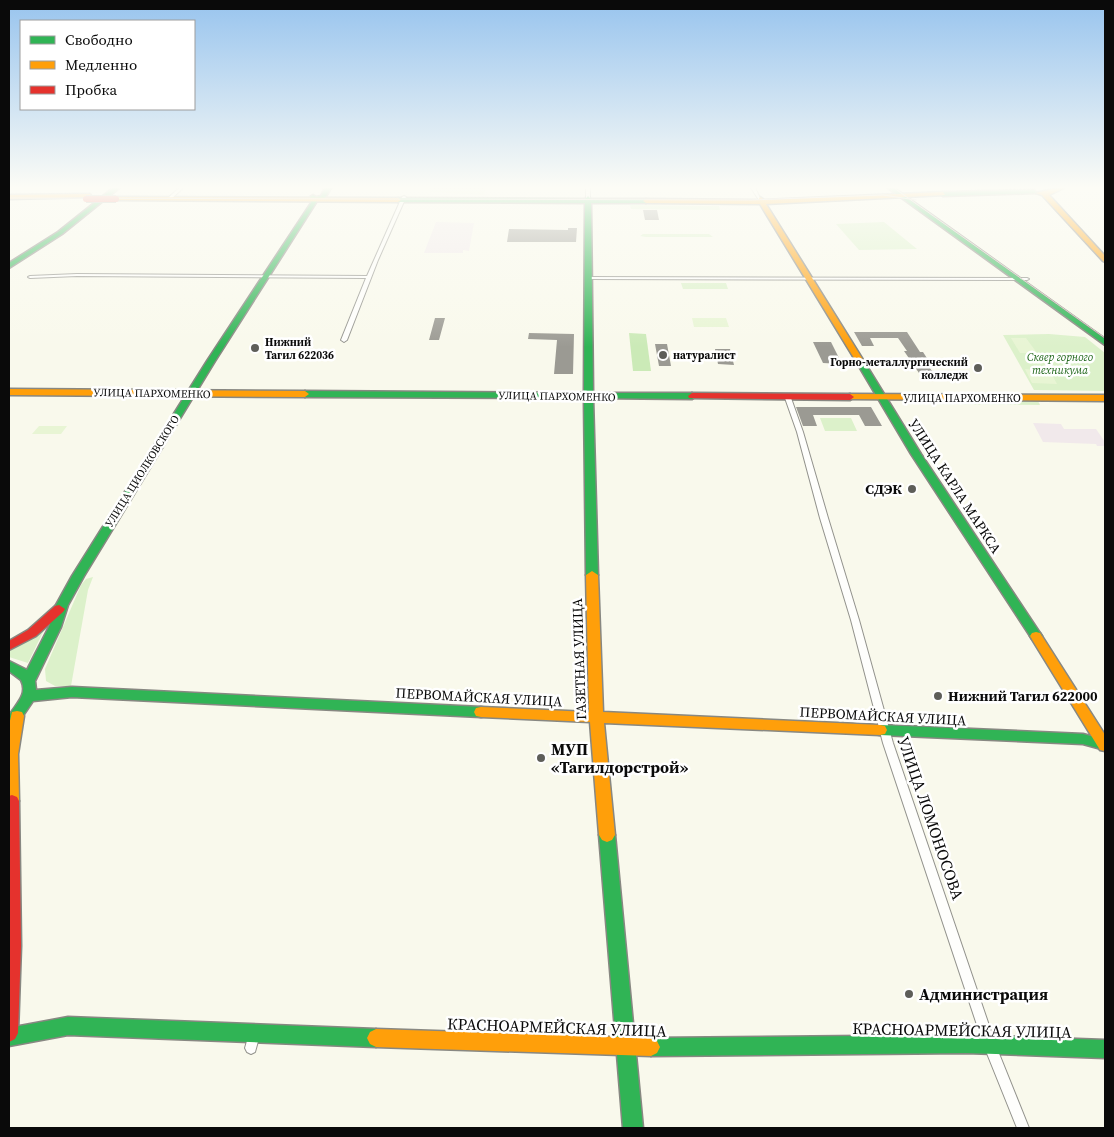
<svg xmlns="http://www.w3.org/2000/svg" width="1114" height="1137" viewBox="0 0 1114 1137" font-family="'Source Serif 4',serif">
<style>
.industrial{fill:#f1e9eb}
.green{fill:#dcf1ca}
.forest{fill:#cbeab7}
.pitch{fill:#e8f5d4}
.building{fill:#9b9a93}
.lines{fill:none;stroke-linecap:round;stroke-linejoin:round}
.street-casing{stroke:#92928c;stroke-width:2}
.fast-casing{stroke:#888882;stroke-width:3}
.slow-casing{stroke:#888882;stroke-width:3}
.jam-casing{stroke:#888882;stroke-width:3}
.street{fill:#fefefc;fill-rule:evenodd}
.fast{fill:#30b455;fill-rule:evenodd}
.slow{fill:#ff9f0a;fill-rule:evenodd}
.jam{fill:#e5322d;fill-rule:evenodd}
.tram{stroke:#d6c4c1;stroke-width:1}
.jam-bridge-casing{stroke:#888882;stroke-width:8;stroke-linecap:butt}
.jam-bridge{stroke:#e5322d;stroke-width:6}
.poi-dot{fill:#5e5e59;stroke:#fff;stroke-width:2}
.labels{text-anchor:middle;stroke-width:5;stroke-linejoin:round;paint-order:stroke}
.far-poi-label{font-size:11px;font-weight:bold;fill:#0a0a0a;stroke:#fff;text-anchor:start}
.far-park-label{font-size:11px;font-style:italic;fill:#1c6417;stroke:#fff}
.far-street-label{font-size:11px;fill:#0a0a0a;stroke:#fff}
.street-label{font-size:14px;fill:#0a0a0a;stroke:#fff}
.poi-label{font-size:14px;font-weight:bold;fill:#0a0a0a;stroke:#fff;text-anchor:end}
.near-poi-label{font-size:16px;font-weight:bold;fill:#0a0a0a;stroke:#fff;text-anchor:start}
.near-street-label{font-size:16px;fill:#0a0a0a;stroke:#fff}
</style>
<rect width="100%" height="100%" fill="#f9f9ec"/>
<path class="industrial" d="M 436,222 L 474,223 L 469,251 L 463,250 L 463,253 L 424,253 Z
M 1033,423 L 1061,424 L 1064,429 L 1096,429 L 1105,442 L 1105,446 L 1097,446 L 1096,444 L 1043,442 Z"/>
<path class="green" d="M 630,205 L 719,206 L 720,210 L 631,209 Z
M 884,222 L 917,249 L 859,250 L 836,224 Z
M 643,234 L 709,234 L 713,237 L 646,237 L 640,236 Z
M 681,283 L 726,283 L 728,289 L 683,289 Z
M 1049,334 L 1085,337 L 1105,353 L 1105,391 L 1034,390 L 1003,335 Z
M 901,399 L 1034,400 L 1038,401 L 1040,405 L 903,404 Z
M 820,418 L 851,418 L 857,431 L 825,431 Z
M 93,577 L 88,590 L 71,686 L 55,686 L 46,681 L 45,669 L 81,585 L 86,579 Z
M 45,628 L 28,663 L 9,657 L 9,651 Z"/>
<path class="forest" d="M 629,333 L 646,334 L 651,371 L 633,371 Z"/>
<path class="pitch" d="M 431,188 L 486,188 L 484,195 L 430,192 Z
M 692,318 L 726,318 L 729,327 L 694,327 Z
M 1011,338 L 1026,338 L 1037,353 L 1020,353 Z
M 1025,369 L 1050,371 L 1057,384 L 1032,383 Z
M 39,426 L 67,426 L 61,434 L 32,434 Z"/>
<path class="building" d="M 643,210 L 657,210 L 659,220 L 645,220 Z
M 568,228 L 577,228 L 576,242 L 507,242 L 509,229 L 568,230 Z
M 435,318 L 445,318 L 439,340 L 429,340 Z
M 854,332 L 907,332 L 920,352 L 923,352 L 932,366 L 928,366 L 933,372 L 919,373 L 904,351 L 907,351 L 898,338 L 870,338 L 874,346 L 862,346 Z
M 529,333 L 574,334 L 573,374 L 554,374 L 557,340 L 528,339 Z
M 813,342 L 831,342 L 842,364 L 823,363 Z
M 655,344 L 667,344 L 671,366 L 659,366 Z
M 715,349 L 730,349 L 734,365 L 718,364 Z
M 796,407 L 871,407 L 882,426 L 865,426 L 859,415 L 813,415 L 817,426 L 803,426 Z"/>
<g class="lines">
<defs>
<path id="street" d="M 179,188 L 183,188 L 170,200 L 168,200 L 168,198 Z
M 586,188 L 590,188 L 590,198 L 588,199 L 586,198 Z
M 751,188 L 755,188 L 761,200 L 759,200 Z
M 404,196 L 406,197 L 378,260 L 347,340 L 344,342 L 341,340 L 366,278 L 77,276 L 30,278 L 28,277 L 30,276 L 77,274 L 367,276 L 402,197 Z
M 586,277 L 1027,278 L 1029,279 L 1027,280 L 588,279 L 586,278 Z
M 788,396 L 791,398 L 803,432 L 828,518 L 859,620 L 893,743 L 996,1046 L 1029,1128 L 1017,1128 L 984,1046 L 883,743 L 851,620 L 820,518 L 797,432 L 785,398 Z
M 254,1028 L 258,1030 L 260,1034 L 255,1052 L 251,1054 L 247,1052 L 245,1048 L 250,1030 Z"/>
<path id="fast" d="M 113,188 L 119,188 L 62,234 L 9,268 L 9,263 L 58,232 Z
M 325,188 L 331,188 L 325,198 L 317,201 L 215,361 L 84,576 L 68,605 L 61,627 L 35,681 L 36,690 L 72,687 L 481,707 L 486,708 L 488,712 L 486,716 L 481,717 L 72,697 L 33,701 L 16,726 L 9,726 C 9,722 8,718 10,714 C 17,703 28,694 21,680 L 9,671 L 9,661 L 27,670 L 49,627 L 56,605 L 72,576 L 207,361 L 311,203 L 310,197 L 313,195 L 316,197 L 321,196 Z
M 888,188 L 894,188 L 1105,339 L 1105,345 Z
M 1034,190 L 1036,193 L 943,196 L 940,194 L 943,192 Z
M 588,196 L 591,199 L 646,199 L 649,201 L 646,203 L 591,203 L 593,393 L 692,393 L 696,396 L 692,399 L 593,398 L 598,575 L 592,579 L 586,575 L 584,398 L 305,397 L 301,394 L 305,391 L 584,393 L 585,203 L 398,202 L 395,200 L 398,198 L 585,199 Z
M 858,361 L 861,361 L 865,363 L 921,454 L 1040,633 L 1042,636 L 1040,639 L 1032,639 L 911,454 L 857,363 Z
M 880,725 L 1083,734 L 1105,740 L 1105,750 L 1083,744 L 880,735 L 875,734 L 873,730 L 875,726 Z
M 607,828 L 612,830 L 615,835 L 643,1128 L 623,1128 L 599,835 L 602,830 Z
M 68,1017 L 376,1029 L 382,1032 L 385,1038 L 382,1044 L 376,1047 L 68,1035 L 9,1046 L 9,1028 Z
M 966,1035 L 1105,1040 L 1105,1058 L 966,1053 L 651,1056 L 645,1053 L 642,1047 L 645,1041 L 651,1038 Z"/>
<path id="slow" d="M 1057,188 L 1064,188 L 1049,195 L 1105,256 L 1105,262 L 1103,261 L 1042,195 L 1036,193 Z
M 943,192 L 945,195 L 766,204 L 865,363 L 861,365 L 857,363 L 760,204 L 646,203 L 643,201 L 646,199 L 758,200 L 760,197 L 764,200 Z
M 90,194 L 92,197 L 9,199 L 9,195 Z
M 116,197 L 398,198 L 401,200 L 398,202 L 114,200 L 113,199 Z
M 9,389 L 305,391 L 309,394 L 305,397 L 9,395 Z
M 850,394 L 1105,395 L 1105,401 L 847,399 L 847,395 Z
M 592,571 L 598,575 L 603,712 L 880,725 L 885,726 L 887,730 L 885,734 L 880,735 L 604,723 L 615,835 L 612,840 L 607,842 L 602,840 L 599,835 L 590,722 L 481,717 L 476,716 L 474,712 L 476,708 L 481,707 L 589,712 L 586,575 Z
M 1036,632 L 1040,633 L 1105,735 L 1105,751 L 1100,750 L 1030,636 L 1032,633 Z
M 17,711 L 22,712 L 24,716 L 18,754 L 19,801 L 17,805 L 9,806 L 9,725 L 12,712 Z
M 376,1029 L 651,1038 L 657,1041 L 660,1047 L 657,1053 L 651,1056 L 376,1047 L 370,1044 L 367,1038 L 370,1032 Z"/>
<path id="jam" d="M 692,393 L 850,394 L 854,397 L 850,400 L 689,398 L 688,396 Z
M 59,605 L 65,609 L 63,612 L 36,636 L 9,650 L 9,641 L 28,630 L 55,606 Z
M 12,795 L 17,797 L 19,801 L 21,946 L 18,1033 L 15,1039 L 9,1042 L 9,796 Z"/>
</defs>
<use href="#street" class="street-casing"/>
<use href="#fast" class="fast-casing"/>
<use href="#slow" class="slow-casing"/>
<use href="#jam" class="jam-casing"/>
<use href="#street" class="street"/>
<use href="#fast" class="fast"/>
<use href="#slow" class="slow"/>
<use href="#jam" class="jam"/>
<path class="tram" d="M 894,188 L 1105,338
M 9,198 L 751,200 L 883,195 L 916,200"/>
<defs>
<path id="jam-bridge" d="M 86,199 L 116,199"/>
</defs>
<use href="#jam-bridge" class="jam-bridge-casing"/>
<use href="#jam-bridge" class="jam-bridge"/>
</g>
<linearGradient id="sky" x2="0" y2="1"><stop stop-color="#98c4ee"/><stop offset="0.54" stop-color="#fcfcf6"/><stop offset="1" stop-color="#fcfcf6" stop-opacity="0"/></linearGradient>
<rect width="1114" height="347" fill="url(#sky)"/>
<g class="poi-dot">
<circle cx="255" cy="348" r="5"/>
<circle cx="663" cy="355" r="5"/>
<circle cx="978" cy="368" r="5"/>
<circle cx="912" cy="489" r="5"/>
<circle cx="938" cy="696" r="5"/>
<circle cx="541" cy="758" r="5"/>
<circle cx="909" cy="994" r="5"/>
</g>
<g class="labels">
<g class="far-poi-label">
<text x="265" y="346">Нижний<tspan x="265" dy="13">Тагил 622036</tspan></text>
<text x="673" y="359">натуралист</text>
<text x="968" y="366" text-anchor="end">Горно-металлургический<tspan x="968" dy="13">колледж</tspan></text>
</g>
<g class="far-park-label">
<text x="1060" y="361">Сквер горного<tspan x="1060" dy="13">техникума</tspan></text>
</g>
<g class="far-street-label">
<text transform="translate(152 393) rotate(1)" y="4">УЛИЦА ПАРХОМЕНКО</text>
<text transform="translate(557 396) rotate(1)" y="4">УЛИЦА ПАРХОМЕНКО</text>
<text x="962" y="402">УЛИЦА ПАРХОМЕНКО</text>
<text transform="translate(142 471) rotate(-58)" y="4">УЛИЦА ЦИОЛКОВСКОГО</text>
</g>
<g class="street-label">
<text transform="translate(955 486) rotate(57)" y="5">УЛИЦА КАРЛА МАРКСА</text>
<text transform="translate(579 659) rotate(-92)" y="5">ГАЗЕТНАЯ УЛИЦА</text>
<text transform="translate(479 697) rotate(3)" y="5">ПЕРВОМАЙСКАЯ УЛИЦА</text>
<text transform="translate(883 716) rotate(3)" y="5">ПЕРВОМАЙСКАЯ УЛИЦА</text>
</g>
<g class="poi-label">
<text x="902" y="494">СДЭК</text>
<text x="948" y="701" text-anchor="start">Нижний Тагил 622000</text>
</g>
<g class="near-poi-label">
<text x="551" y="755">МУП<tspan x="551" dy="18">«Тагилдорстрой»</tspan></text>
<text x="919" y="1000">Администрация</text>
</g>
<g class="near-street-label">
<text transform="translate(931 818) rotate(71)" y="6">УЛИЦА ЛОМОНОСОВА</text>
<text transform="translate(557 1027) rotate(2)" y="6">КРАСНОАРМЕЙСКАЯ УЛИЦА</text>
<text transform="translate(962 1030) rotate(1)" y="6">КРАСНОАРМЕЙСКАЯ УЛИЦА</text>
</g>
</g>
<rect width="1114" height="1137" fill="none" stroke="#0a0a0a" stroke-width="20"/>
<rect x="20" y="20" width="175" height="90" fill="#ffffff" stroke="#9d9d9d"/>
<rect x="30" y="36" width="25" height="8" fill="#30b455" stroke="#9d9d9d"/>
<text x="65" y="45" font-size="15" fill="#0a0a0a">Свободно</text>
<rect x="30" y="61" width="25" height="8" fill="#ff9f0a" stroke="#9d9d9d"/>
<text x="65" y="70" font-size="15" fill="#0a0a0a">Медленно</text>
<rect x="30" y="86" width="25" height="8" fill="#e5322d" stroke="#9d9d9d"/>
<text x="65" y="95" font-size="15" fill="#0a0a0a">Пробка</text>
</svg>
